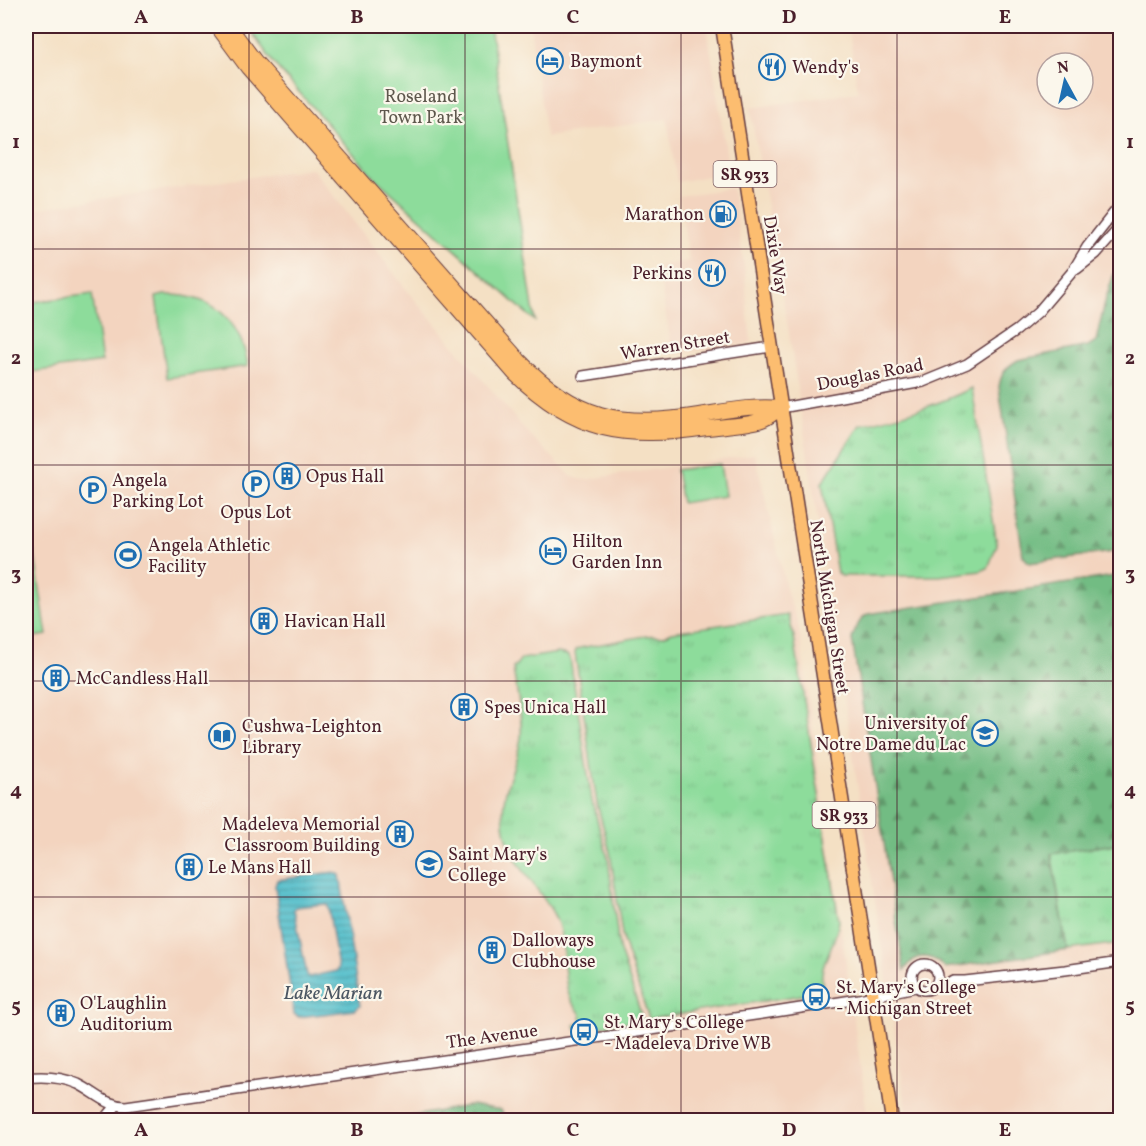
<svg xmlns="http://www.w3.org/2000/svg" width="1146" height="1146" viewBox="0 0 1146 1146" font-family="Vollkorn,serif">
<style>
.built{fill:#f3d4bf;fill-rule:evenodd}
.grass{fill:url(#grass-tufts);stroke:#6c7e63;stroke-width:1.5}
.forest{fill:url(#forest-firs);stroke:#5e6e57;stroke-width:1.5}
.park{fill:#8ddc9b;stroke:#6c7e63;stroke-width:1.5}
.water{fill:url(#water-rules);stroke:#4e6e7b;stroke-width:1.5;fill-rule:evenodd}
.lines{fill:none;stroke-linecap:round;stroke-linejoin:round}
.minor-casing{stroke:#643c42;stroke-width:12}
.major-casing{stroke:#643c42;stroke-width:15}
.highway-casing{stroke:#643c42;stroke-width:16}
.minor{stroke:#fff;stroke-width:9}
.major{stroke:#fcbd6f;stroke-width:12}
.highway{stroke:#fcbd6f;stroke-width:14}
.grid{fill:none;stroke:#4a1f2b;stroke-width:1.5;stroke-opacity:0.55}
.labels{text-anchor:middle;stroke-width:4.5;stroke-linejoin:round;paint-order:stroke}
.shield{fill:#fbf7ec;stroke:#7f6065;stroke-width:1.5}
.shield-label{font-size:16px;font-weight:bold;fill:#4a1f2b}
.poi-label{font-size:18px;fill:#4a1f2b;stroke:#fbf7ec;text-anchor:start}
.park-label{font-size:18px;fill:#5e584d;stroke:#fbf7ec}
.street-label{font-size:18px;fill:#4a1f2b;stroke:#fbf7ec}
.water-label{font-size:20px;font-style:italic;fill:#4c5763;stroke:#fbf7ec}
.neatline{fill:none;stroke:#4a1f2b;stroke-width:2}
.grid-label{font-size:20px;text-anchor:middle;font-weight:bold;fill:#4a1f2b}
</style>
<defs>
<pattern id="grass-tufts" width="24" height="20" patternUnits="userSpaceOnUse" patternTransform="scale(1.5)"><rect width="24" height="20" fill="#8ddc9b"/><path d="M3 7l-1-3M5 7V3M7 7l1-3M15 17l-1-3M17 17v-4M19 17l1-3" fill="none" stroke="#7bbc86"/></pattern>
<pattern id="forest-firs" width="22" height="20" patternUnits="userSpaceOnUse" patternTransform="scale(1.5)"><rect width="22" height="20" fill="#72bc83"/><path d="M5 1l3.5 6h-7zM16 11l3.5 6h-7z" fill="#60986b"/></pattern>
<pattern id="water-rules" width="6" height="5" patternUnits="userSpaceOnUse" patternTransform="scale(1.5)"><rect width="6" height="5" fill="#51becb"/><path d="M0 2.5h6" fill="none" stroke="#459aa5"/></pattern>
</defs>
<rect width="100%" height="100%" fill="#fbf7ec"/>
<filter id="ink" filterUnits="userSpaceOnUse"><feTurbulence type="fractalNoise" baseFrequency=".0167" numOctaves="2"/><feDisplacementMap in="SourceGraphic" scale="12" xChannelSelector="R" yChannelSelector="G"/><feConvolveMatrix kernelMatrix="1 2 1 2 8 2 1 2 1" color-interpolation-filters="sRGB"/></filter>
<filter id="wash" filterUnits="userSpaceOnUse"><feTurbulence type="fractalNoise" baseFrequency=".008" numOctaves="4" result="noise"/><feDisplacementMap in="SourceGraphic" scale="24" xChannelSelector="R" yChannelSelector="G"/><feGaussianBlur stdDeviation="1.35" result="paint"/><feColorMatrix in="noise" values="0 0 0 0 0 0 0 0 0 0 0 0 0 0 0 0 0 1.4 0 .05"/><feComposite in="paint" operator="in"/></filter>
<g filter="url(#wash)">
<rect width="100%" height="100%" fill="#f4e0c4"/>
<path class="built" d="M 530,26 L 707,26 L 729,172 L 677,182 L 667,119 L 546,137 Z
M 848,26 L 1120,26 L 1120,1120 L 908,1120 L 791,345 L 750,108 L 858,92 ZM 1047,63 L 1083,63 L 1083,99 L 1047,99 Z
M 312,168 L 410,294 L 526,431 L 572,477 L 583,480 L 755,454 L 788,596 L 798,623 L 868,1120 L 506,1120 L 501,1110 L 472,1105 L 392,1120 L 26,1120 L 26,210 Z
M 732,188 L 745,272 L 747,307 L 751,341 L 747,344 L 672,354 L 658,266 L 689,261 L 679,196 Z"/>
<path class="grass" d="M 972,388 L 997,545 L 988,568 L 981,571 L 939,576 L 841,576 L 837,573 L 822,483 L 860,425 C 899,416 936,406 972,388 Z
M 788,615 L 794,637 L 839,921 C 837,940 825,955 822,973 C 821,980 824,986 821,992 L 649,1019 L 623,941 L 610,852 L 597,804 L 575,653 L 576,650 L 580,648 C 602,644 624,640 645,636 C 658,634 660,639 672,632 Z
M 558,653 L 567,655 L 570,658 L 592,801 L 608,858 L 619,948 L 643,1020 L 576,1030 L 575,1025 L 582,1022 C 581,1009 575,1009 570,998 C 560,973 568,938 553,913 C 539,888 513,864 506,835 C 496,793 516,774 521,737 C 523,715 516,690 513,668 L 522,659 Z
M 1120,843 L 1120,943 L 1068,950 L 1051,854 Z"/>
<path class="forest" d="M 1120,256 L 1120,551 L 1029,563 L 1023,556 L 999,387 C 1001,373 1006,367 1018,360 L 1088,346 L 1096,341 L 1106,298 Z
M 1120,575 L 1120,843 L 1051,854 L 1068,950 L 945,968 C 930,953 916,952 904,971 L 852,639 C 855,630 859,619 868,614 Z
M 472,1105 L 501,1110 L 506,1120 L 392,1120 Z"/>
<path class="park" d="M 247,26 L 490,26 L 535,321 L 375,178 L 275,65 Z
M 92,294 L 102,362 L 26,373 L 26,303 Z
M 164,295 C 213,294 240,318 248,366 L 167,378 L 156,297 Z
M 720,464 L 725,496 L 682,503 L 676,470 Z
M 34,551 L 47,635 L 26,638 L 26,553 Z"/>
<path class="water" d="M 334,872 L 340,875 L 360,1006 L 355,1010 L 299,1017 L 294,1014 L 275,886 L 277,880 ZM 326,904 L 328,906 L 338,968 L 336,971 L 309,977 L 307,975 L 294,909 L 296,907 Z"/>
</g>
<g filter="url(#ink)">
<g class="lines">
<defs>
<path id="minor" d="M 1077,269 L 1096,254 L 1120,227
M 583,376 L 771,347
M 781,408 L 923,382 L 967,364 L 1017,330 L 1038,312 L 1072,272 L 1087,247 L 1120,205
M912 977a13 13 0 1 1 26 0a13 13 0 1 1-26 0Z
M 948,984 L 953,981 L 965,981 L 1065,970 L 1120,962
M 26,1078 C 43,1076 61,1077 78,1084 C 95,1092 106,1106 126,1106 L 762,1014 L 859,999 L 916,987
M 104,1120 L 116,1106"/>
<path id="major" d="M 722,26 L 892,1120"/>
<path id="highway" d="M 217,26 L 248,68 L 514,373 C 576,434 625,440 707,428 C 722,426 748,425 762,420 C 768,418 775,412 781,408
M 229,26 L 255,61 L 519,360 C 575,418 621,428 699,415 C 726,411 753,405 781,408"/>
</defs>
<use href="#minor" class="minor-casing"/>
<use href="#major" class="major-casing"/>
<use href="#highway" class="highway-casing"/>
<use href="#minor" class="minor"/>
<use href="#major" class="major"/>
<use href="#highway" class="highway"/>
</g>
</g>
<path class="grid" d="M 249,26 L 249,1120M 465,26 L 465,1120M 681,26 L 681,1120M 897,26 L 897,1120M 26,249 L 1120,249M 26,465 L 1120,465M 26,681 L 1120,681M 26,897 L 1120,897"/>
<defs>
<symbol id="hotel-ring" viewBox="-11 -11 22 22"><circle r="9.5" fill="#fbf7ec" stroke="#1f6fb2" stroke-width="1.5"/><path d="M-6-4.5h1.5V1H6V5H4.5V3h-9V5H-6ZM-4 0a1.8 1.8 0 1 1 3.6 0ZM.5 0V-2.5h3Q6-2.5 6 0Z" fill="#1f6fb2"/></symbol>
<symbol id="restaurant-ring" viewBox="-11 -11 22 22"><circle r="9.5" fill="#fbf7ec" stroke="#1f6fb2" stroke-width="1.5"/><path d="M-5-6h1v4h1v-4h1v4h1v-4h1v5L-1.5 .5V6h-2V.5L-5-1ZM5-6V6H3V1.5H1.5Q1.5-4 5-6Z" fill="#1f6fb2"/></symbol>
<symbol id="fuel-ring" viewBox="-11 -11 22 22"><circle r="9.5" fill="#fbf7ec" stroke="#1f6fb2" stroke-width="1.5"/><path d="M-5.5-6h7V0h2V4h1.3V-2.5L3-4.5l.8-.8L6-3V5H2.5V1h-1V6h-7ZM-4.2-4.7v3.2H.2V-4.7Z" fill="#1f6fb2"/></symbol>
<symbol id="building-ring" viewBox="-11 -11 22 22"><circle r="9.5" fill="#fbf7ec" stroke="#1f6fb2" stroke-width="1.5"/><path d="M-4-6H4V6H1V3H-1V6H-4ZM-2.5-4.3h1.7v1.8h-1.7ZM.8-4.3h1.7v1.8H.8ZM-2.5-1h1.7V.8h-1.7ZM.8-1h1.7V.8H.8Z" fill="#1f6fb2"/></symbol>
<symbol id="parking-ring" viewBox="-11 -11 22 22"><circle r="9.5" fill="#fbf7ec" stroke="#1f6fb2" stroke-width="1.5"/><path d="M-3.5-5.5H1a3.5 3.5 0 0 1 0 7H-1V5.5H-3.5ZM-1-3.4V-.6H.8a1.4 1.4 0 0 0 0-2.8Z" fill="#1f6fb2"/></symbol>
<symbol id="stadium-ring" viewBox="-11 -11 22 22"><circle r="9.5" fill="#fbf7ec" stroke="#1f6fb2" stroke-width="1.5"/><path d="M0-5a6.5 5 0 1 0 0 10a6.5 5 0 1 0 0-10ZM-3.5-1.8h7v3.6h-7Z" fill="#1f6fb2"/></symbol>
<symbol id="university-ring" viewBox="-11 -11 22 22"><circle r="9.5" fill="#fbf7ec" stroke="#1f6fb2" stroke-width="1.5"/><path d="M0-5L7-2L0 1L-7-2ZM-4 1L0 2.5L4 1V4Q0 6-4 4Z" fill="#1f6fb2"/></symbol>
<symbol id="library-ring" viewBox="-11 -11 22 22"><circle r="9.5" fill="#fbf7ec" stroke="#1f6fb2" stroke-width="1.5"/><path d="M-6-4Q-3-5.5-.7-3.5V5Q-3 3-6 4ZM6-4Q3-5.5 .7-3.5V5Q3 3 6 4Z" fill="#1f6fb2"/></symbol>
<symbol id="bus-ring" viewBox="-11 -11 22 22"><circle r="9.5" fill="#fbf7ec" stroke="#1f6fb2" stroke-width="1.5"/><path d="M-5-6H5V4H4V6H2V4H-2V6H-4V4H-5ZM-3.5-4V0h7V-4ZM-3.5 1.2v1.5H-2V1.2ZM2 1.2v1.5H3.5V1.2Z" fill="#1f6fb2"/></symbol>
</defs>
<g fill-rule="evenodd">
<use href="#hotel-ring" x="535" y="46" width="30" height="30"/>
<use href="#restaurant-ring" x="757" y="52" width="30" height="30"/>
<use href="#fuel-ring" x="708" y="199" width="30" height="30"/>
<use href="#restaurant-ring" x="697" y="258" width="30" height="30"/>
<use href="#building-ring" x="272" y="461" width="30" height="30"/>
<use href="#parking-ring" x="241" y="469" width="30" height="30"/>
<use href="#parking-ring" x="78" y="475" width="30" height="30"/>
<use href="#hotel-ring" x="538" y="536" width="30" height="30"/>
<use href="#stadium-ring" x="113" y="540" width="30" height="30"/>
<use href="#building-ring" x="249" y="606" width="30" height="30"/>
<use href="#building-ring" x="41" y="663" width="30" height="30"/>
<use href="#building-ring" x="449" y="692" width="30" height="30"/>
<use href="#university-ring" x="970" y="718" width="30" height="30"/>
<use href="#library-ring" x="207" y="721" width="30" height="30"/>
<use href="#building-ring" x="385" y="819" width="30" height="30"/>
<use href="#university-ring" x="414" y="849" width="30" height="30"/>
<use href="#building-ring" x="174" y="852" width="30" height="30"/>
<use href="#building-ring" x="477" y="935" width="30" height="30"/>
<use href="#bus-ring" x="801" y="982" width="30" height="30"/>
<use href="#building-ring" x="46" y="998" width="30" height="30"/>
<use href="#bus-ring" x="569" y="1017" width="30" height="30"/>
</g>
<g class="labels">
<g class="shield">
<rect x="713.5" y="161" width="63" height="26" rx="4.5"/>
<rect x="812.5" y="802" width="63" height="26" rx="4.5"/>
</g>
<g class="shield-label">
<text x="745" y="180">SR 933</text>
<text x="844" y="821">SR 933</text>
</g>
<g class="poi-label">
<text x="570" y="67">Baymont</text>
<text x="792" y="73">Wendy's</text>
<text x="704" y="220" text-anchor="end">Marathon</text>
<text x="692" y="279" text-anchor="end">Perkins</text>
<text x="306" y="482">Opus Hall</text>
<text x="112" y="486">Angela<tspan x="112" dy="21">Parking Lot</tspan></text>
<text x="256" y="518" text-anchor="middle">Opus Lot</text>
<text x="572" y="547">Hilton<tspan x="572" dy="21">Garden Inn</tspan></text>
<text x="148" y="551">Angela Athletic<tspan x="148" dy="21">Facility</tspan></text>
<text x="284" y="627">Havican Hall</text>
<text x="76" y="684">McCandless Hall</text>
<text x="484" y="713">Spes Unica Hall</text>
<text x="966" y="729" text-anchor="end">University of<tspan x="966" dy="21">Notre Dame du Lac</tspan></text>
<text x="242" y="732">Cushwa-Leighton<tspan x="242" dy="21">Library</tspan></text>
<text x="380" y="830" text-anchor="end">Madeleva Memorial<tspan x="380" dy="21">Classroom Building</tspan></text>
<text x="448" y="860">Saint Mary's<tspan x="448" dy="21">College</tspan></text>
<text x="208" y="873">Le Mans Hall</text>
<text x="512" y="946">Dalloways<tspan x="512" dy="21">Clubhouse</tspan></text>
<text x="836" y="993">St. Mary's College<tspan x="836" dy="21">- Michigan Street</tspan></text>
<text x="80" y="1009">O'Laughlin<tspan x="80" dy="21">Auditorium</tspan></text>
<text x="604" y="1028">St. Mary's College<tspan x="604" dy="21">- Madeleva Drive WB</tspan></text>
</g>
<g class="park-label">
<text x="421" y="102">Roseland<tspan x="421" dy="21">Town Park</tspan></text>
</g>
<g class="street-label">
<text transform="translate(776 255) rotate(81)" y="6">Dixie Way</text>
<text transform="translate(675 345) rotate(-9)" y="6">Warren Street</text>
<text transform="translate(870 374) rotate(-11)" y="6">Douglas Road</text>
<text transform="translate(830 607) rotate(81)" y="6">North Michigan Street</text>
<text transform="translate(492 1036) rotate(-8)" y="6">The Avenue</text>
</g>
<g class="water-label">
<text x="333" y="999">Lake Marian</text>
</g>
</g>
<rect width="1146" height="1146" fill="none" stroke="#fbf7ec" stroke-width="66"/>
<g transform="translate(1065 81) rotate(352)"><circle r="28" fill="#fbf7ec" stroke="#b4a19f" stroke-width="1.5"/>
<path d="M0-4.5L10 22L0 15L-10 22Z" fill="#1f6fb2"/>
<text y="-9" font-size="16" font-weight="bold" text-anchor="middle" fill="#4a1f2b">N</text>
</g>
<rect x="33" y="33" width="1080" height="1080" class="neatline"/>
<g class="grid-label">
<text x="141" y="23">A</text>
<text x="357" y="23">B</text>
<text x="573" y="23">C</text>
<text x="789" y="23">D</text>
<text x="1005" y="23">E</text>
<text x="16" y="148">1</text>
<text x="1130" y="148">1</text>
<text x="16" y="364">2</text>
<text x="1130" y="364">2</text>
<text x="16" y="580">3</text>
<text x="1130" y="580">3</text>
<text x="16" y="796">4</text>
<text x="1130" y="796">4</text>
<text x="16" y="1012">5</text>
<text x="1130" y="1012">5</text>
<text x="141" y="1136">A</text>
<text x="357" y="1136">B</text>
<text x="573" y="1136">C</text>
<text x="789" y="1136">D</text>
<text x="1005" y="1136">E</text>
</g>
</svg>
